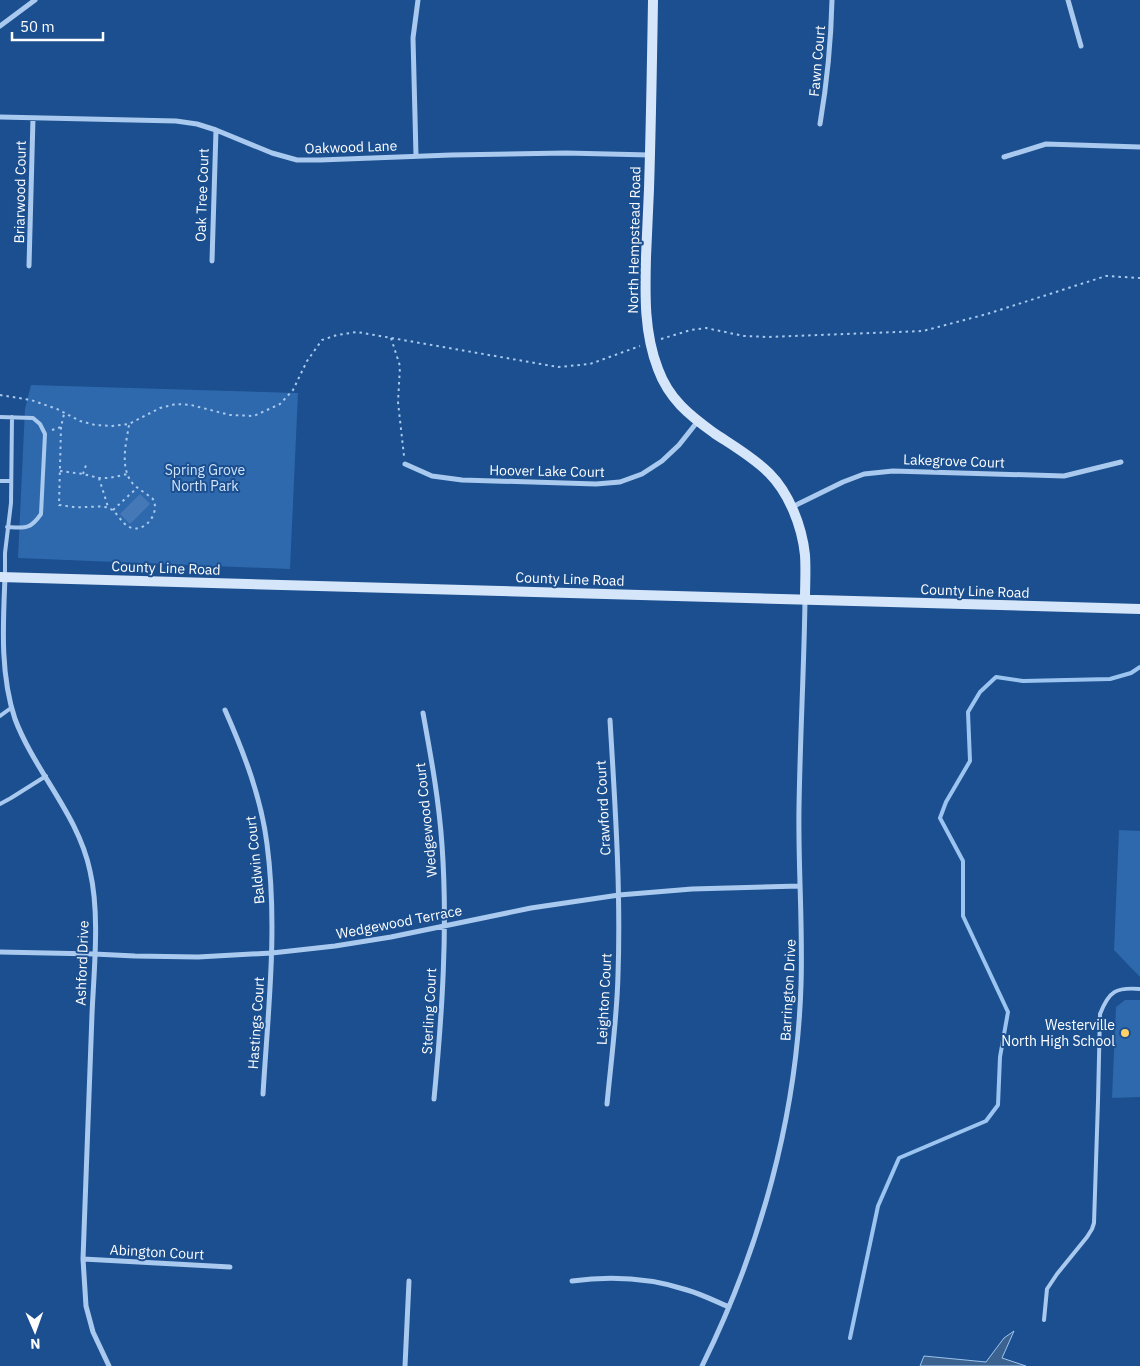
<svg xmlns="http://www.w3.org/2000/svg" width="1140" height="1366" viewBox="0 0 1140 1366" font-family="'IBM Plex Sans',sans-serif">
<style>
.green{fill:#2e69ad}
.water{fill:#3c6290;stroke:#9cc4f0}
.lines{fill:none;stroke-linecap:round;stroke-linejoin:round}
.stream{stroke:#9cc4f0;stroke-width:4}
.building{fill:#4478b7}
.path{stroke:#a9c9ee;stroke-width:2;stroke-dasharray:2.5 4;stroke-linecap:butt}
.lane{stroke:#a9c9ee;stroke-width:4}
.street{stroke:#a9c9ee;stroke-width:5}
.secondary{stroke:#d6e6fa;stroke-width:10}
.poi-dot{fill:#ffd166;stroke:#1b4f8f;stroke-width:2}
.labels{text-anchor:middle;stroke-width:4;stroke-linejoin:round;paint-order:stroke}
.street-label{font-size:14px;fill:#fff;stroke:#1b4f8f}
.park-label{font-size:14px;fill:#cfe3fa;stroke:#1b4f8f}
.poi-label{font-size:14px;fill:#fff;stroke:#1b4f8f;text-anchor:end}
</style>
<rect width="100%" height="100%" fill="#1b4f8f"/>
<path class="green" d="M 31,385 L 298,393 L 290,569 L 18,558 L 25,409 Z
M 1119,830 L 1140,831 L 1140,977 L 1114,950 Z
M 1125,1000 L 1140,1000 L 1140,1097 L 1112,1098 L 1116,1007 Z"/>
<path class="water" d="M 1014,1331 L 1002,1358 L 1026,1366 L 920,1366 L 924,1356 L 986,1362 L 1004,1338 Z"/>
<g class="lines">
<path class="stream" d="M 850,1338 L 878,1206 L 899,1158 L 986,1121 L 998,1105 L 1000,1057 L 1008,1012 L 963,916 L 963,861 L 940,818 L 946,802 L 970,761 L 968,712 L 980,692 L 996,677 L 1023,681 L 1110,679 L 1131,673 L 1140,667"/>
</g>
<path class="building" d="M 140,494 L 150,504 L 130,524 L 120,514 Z"/>
<g class="lines">
<path class="path" d="M 391,338 L 400,366 L 398,402 L 404,456
M 661,339 L 691,330 L 706,328 L 744,336 L 768,337 L 923,331 L 987,314 L 1106,276 L 1140,278
M 0,395 L 31,400 L 57,409 L 80,421 L 95,425 L 112,426 L 129,424 L 160,408 L 176,404 L 191,405 L 230,415 L 254,416 L 280,404 L 293,390 L 307,361 L 322,340 L 337,335 L 357,332 L 558,367 L 590,364 L 640,346
M 61,427 L 59,505 C 68,506 77,508 86,507 C 92,507 99,506 105,507 C 118,509 120,525 132,528 C 144,531 155,518 155,507 C 155,504 154,502 153,499 C 147,494 140,490 134,485 C 119,469 126,444 129,425
M 52,430 L 61,427 L 64,414
M 60,471 L 83,474 L 99,478 L 109,478 L 128,474
M 83,474 L 86,465
M 99,478 L 108,507
M 113,510 L 138,487"/>
<path class="lane" d="M 0,417 L 33,418 L 40,424 L 45,434 L 41,514 C 30,530 25,528 7,527
M 0,481 L 11,481
M 5,577 L 5,553 L 11,503 L 12,417
M 0,716 L 11,708
M 0,804 L 11,798 L 46,776
M 1044,1320 L 1047,1289 L 1057,1274 L 1087,1237 L 1092,1229 L 1094,1223 L 1098,1101 L 1100,1014 C 1109,991 1116,987 1140,989"/>
<path class="street" d="M 1068,0 L 1081,46
M 0,26 L 35,0
M 0,117 L 176,121 L 197,124 L 216,130 L 272,153 L 297,160 L 320,160 L 451,155 L 566,153 L 650,155
M 820,124 C 827,83 831,42 832,0
M 416,156 L 413,38 L 418,0
M 1004,157 L 1046,144 L 1140,147
M 212,261 L 216,130
M 29,266 L 33,118
M 405,464 L 432,476 L 462,480 L 596,484 L 620,482 L 642,474 L 662,461 L 679,445 L 698,421
M 792,507 L 843,482 L 864,474 L 893,471 L 1064,476 L 1121,462
M 5,577 C 3,625 0,674 15,719 C 35,772 78,814 90,871 C 100,914 94,969 92,1014 C 89,1096 86,1177 83,1259 L 86,1306 L 93,1332 L 109,1366
M 225,710 C 244,753 261,797 267,844 C 278,927 268,1011 263,1094
M 423,713 C 431,757 439,800 442,845 C 448,929 442,1015 434,1099
M 0,952 L 94,954 L 135,956 L 198,957 L 272,953 L 335,946 L 391,937 L 531,908 L 619,895 L 692,889 L 800,886
M 607,1104 C 611,1061 617,1018 618,975 C 621,890 615,804 610,720
M 83,1259 L 230,1267
M 572,1281 C 610,1276 650,1278 687,1290 C 701,1294 715,1301 729,1307
M 405,1366 L 409,1281
M 702,1366 C 760,1249 797,1116 801,985 C 803,926 798,867 799,808 C 800,739 804,669 805,600"/>
<path class="secondary" d="M 653,0 C 652,63 651,126 649,189 C 648,212 647,234 646,257 C 645,295 644,333 658,369 C 669,399 689,415 714,433 C 732,445 753,457 769,473 C 789,493 802,526 805,555 C 806,570 805,585 805,600
M 0,577 L 1140,609"/>
</g>
<circle class="poi-dot" cx="1125" cy="1033" r="5"/>
<g class="labels">
<g class="street-label">
<text transform="translate(817 61) rotate(-85)" y="5">Fawn Court</text>
<text transform="translate(351 147) rotate(-2)" y="5">Oakwood Lane</text>
<text transform="translate(20 192) rotate(-89)" y="5">Briarwood Court</text>
<text transform="translate(202 195) rotate(-88)" y="5">Oak Tree Court</text>
<text transform="translate(634 240) rotate(-89)" y="5">North Hempstead Road</text>
<text transform="translate(954 461) rotate(2)" y="5">Lakegrove Court</text>
<text transform="translate(547 471) rotate(1)" y="5">Hoover Lake Court</text>
<text transform="translate(166 568) rotate(2)" y="5">County Line Road</text>
<text transform="translate(570 579) rotate(2)" y="5">County Line Road</text>
<text transform="translate(975 591) rotate(2)" y="5">County Line Road</text>
<text transform="translate(603 808) rotate(-93)" y="5">Crawford Court</text>
<text transform="translate(426 820) rotate(-96)" y="5">Wedgewood Court</text>
<text transform="translate(255 860) rotate(-96)" y="5">Baldwin Court</text>
<text transform="translate(399 922) rotate(-11)" y="5">Wedgewood Terrace</text>
<text transform="translate(82 963) rotate(-88)" y="5">Ashford Drive</text>
<text transform="translate(788 990) rotate(-87)" y="5">Barrington Drive</text>
<text transform="translate(604 999) rotate(-87)" y="5">Leighton Court</text>
<text transform="translate(429 1011) rotate(-87)" y="5">Sterling Court</text>
<text transform="translate(256 1023) rotate(-86)" y="5">Hastings Court</text>
<text transform="translate(157 1252) rotate(3)" y="5">Abington Court</text>
</g>
<g class="park-label">
<text x="205" y="475">Spring Grove<tspan x="205" dy="16">North Park</tspan></text>
</g>
<g class="poi-label">
<text x="1115" y="1030">Westerville<tspan x="1115" dy="16">North High School</tspan></text>
</g>
</g>
<g transform="translate(35 1331) rotate(178)" stroke="#1b4f8f" stroke-width="4" paint-order="stroke">
<path d="M0-4L9 19L0 12L-9 19Z" fill="#ffffff"/>
<text y="-8" font-size="14" font-weight="bold" text-anchor="middle" fill="#ffffff">N</text>
</g>
<path d="M12 32v8h91v-8" fill="none" stroke="#ffffff" stroke-width="2.5"/>
<text x="20" y="32" font-size="15" fill="#ffffff" stroke="#1b4f8f" stroke-width="4" paint-order="stroke">50 m</text>
</svg>
